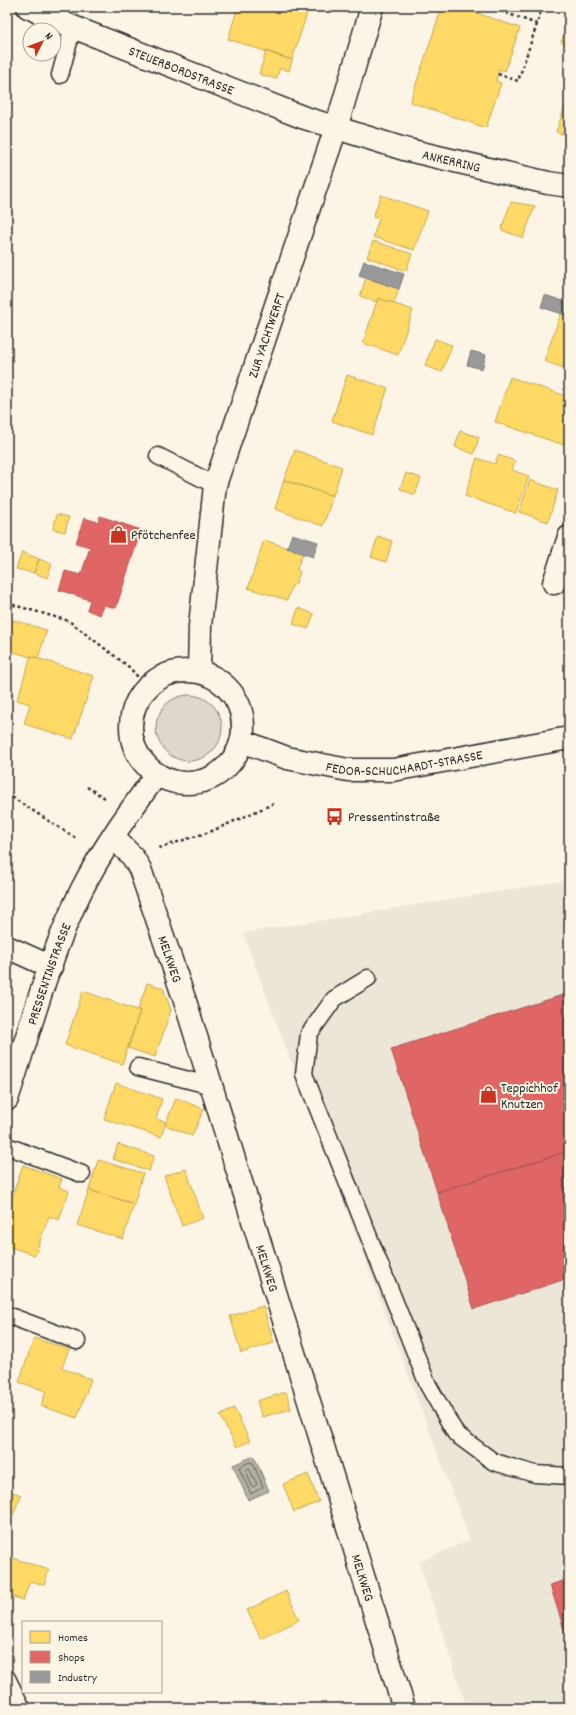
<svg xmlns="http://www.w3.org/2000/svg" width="576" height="1715" viewBox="0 0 576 1715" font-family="Dekko,sans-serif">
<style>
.built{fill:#ece6d7}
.green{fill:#ded8ca;stroke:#84827a}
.water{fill:#b4b0a5;stroke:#7d7b74}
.homes{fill:#ffd966;stroke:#bfa554}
.shops{fill:#e06666;stroke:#aa5454}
.industry{fill:#999;stroke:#787878}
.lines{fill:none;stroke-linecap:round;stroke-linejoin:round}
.shore{stroke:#62605c;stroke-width:1}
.service-casing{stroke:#2b2b2b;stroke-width:19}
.minor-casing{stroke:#2b2b2b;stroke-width:25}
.tertiary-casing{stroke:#2b2b2b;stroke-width:25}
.path{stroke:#2b2b2b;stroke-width:2.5;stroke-dasharray:3 3;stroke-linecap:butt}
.service{stroke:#fcf5e5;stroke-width:16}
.minor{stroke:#fcf5e5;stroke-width:22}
.tertiary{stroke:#fcf5e5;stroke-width:22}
.labels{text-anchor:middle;stroke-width:4;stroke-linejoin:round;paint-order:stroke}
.street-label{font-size:14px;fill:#2b2b2b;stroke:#fcf5e5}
.poi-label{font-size:14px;fill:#2b2b2b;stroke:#fcf5e5;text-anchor:start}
</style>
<rect width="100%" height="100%" fill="#fcf5e5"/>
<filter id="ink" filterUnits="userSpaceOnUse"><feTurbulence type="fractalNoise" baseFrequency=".025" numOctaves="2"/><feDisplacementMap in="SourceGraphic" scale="8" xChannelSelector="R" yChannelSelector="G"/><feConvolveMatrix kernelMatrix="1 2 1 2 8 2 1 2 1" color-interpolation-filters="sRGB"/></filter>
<g filter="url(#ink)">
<path class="built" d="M 569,880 L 569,1708 L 467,1708 L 419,1562 L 470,1540 L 243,933 Z"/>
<path class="green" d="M156 728a33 33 0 1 1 66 0a33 33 0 1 1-66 0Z"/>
<path class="water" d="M 254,1456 L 269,1491 L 248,1500 L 233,1465 Z"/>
<path class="homes" d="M 238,7 L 309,7 L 292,60 L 228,39 Z
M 442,7 L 460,7 L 520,28 L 505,71 L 499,69 L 496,81 L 501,83 L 486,128 L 410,102 Z
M 567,26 L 569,26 L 569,46 L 561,42 Z
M 266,51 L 292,60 L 289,71 L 280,68 L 276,79 L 259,74 Z
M 569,94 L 569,136 L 556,132 Z
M 381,195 L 428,211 L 414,250 L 373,237 L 379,219 L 373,217 Z
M 511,202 L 535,206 L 523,238 L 501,230 Z
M 373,241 L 412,254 L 406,271 L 367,257 Z
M 366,278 L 399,289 L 394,303 L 378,298 L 377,302 L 360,296 Z
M 378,298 L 413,310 L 398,355 L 363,343 Z
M 561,313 L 569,316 L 569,370 L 544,361 Z
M 435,339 L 452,345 L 442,372 L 425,366 Z
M 347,375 L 388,388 L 372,435 L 332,421 Z
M 510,377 L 569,397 L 569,429 L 564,445 L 495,422 Z
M 460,431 L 479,437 L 474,454 L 455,447 Z
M 295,450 L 342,467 L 333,496 L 284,480 Z
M 498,455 L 515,461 L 512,470 L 529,476 L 516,513 L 465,496 L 477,458 L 495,464 Z
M 406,473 L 421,478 L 415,495 L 400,489 Z
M 284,480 L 333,496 L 323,526 L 275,509 Z
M 530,480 L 558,490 L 548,522 L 519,512 Z
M 57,514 L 69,517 L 65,532 L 53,529 Z
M 378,536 L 392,541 L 386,562 L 371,557 Z
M 264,540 L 303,553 L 297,569 L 300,572 L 296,583 L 292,586 L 287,600 L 248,588 Z
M 22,552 L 39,559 L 34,573 L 16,569 Z
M 39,559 L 52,564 L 47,578 L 34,573 Z
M 298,608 L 314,614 L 308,629 L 293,624 Z
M 13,620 L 47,630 L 38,658 L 31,656 L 31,657 L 7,650 L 7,642 Z
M 31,656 L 94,676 L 73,739 L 24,724 L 30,704 L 17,700 Z
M 147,983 L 163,988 L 171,1010 L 155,1057 L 128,1048 L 140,1011 L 138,1010 Z
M 83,991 L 140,1011 L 122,1064 L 65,1045 Z
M 116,1083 L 162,1099 L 156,1119 L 166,1122 L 161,1137 L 104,1119 Z
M 176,1098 L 204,1109 L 192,1136 L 165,1125 Z
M 118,1144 L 154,1156 L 149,1171 L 113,1159 Z
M 98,1160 L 143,1173 L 134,1204 L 89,1190 Z
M 23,1165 L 62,1179 L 59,1187 L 69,1191 L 59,1220 L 49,1216 L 35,1255 L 7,1246 L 7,1211 Z
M 186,1169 L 203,1218 L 182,1226 L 164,1176 Z
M 89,1190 L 134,1204 L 123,1239 L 77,1225 Z
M 263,1306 L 274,1343 L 241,1353 L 230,1316 Z
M 34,1338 L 69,1349 L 62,1368 L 91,1379 L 77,1418 L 41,1406 L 46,1391 L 19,1382 Z
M 286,1392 L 291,1409 L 262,1417 L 257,1401 Z
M 234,1408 L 250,1441 L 237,1447 L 220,1416 Z
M 308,1474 L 319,1502 L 294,1512 L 283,1484 Z
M 7,1490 L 21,1495 L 13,1515 L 7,1513 Z
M 7,1556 L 49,1570 L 44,1585 L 30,1581 L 23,1600 L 7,1595 Z
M 286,1591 L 299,1620 L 261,1639 L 247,1610 Z"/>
<path class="shops" d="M 100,516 L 141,530 L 116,608 L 104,605 L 100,615 L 87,610 L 90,600 L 59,590 L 65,571 L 81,575 L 90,547 L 76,543 L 84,518 L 98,522 Z
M 569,993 L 569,1151 L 437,1192 L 391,1049 Z
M 569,1151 L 569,1278 L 474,1309 L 437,1192 Z
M 569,1579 L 569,1638 L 567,1639 L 550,1585 Z"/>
<path class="industry" d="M 364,261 L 404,274 L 399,289 L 359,275 Z
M 545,295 L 569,303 L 569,316 L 541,307 Z
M 471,351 L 486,355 L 482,369 L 467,365 Z
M 292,534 L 318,542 L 313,557 L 287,548 Z"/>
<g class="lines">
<path class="shore" d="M 250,1462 L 253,1463 L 263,1487 L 251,1494 L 239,1468 Z
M 249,1468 L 257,1484 L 254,1487 L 252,1486 L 246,1471 Z"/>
<defs>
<path id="service" d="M 60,75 L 73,27
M 158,456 L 215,485
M 368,978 L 334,999 L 309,1034 L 304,1074 L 428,1385 L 456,1434 L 494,1462 L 535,1474 L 569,1476
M 138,1067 L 212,1086
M 7,1146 L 82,1174
M 7,1315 L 77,1341
M 7,1678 L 22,1708"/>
<g id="minor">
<path id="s1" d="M 28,7 L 73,27 L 302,117 L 404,149 L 548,183 L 569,186"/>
<path d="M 554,583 L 569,537"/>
<path id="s2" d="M 199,671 L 200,626 L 215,485 L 336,128 L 372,7"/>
<path id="s3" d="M 113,837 L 132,856 L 140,869 L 185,1001 L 404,1708"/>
<path d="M 7,947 L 51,967"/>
</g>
<g id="tertiary">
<circle cx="187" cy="727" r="56"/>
<path id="s4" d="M 242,741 L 287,758 L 348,770 L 393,770 L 569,738"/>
<path id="s5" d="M 7,1099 C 30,1030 49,956 81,891 C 102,849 129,812 157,774"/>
</g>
</defs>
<use href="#service" class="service-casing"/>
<use href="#minor" class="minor-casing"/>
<use href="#tertiary" class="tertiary-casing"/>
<path class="path" d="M 489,7 L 537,24 L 542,7
M 498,74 L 518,81 L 537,24
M 7,603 L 69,621 L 129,667 L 147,687
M 87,787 L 105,798
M 7,794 L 77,839
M 159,848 L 212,831 L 275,803"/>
<use href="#service" class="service"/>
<use href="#minor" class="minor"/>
<use href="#tertiary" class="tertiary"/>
</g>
</g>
<defs>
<symbol id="shop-bare" viewBox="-9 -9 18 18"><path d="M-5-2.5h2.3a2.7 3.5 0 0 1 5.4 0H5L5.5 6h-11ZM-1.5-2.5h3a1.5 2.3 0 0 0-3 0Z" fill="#c8321e" stroke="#fcf5e5" stroke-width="2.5" paint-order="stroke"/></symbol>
<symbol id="bus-bare" viewBox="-9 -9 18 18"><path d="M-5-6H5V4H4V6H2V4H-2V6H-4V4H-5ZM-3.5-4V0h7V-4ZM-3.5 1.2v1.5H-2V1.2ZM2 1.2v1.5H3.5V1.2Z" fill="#c8321e" stroke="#fcf5e5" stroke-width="2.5" paint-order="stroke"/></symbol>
</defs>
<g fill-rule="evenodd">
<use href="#shop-bare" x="106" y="522" width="25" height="25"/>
<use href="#bus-bare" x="322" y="804" width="25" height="25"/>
<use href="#shop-bare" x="476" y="1082" width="25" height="25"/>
</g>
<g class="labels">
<g class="street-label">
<text dy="5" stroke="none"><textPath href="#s1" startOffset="166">STEUERBORDSTRASSE</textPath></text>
<text dy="5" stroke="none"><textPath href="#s1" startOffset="451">ANKERRING</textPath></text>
<text dy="5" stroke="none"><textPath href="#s2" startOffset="345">ZUR YACHTWERFT</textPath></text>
<text dy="5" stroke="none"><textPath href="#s4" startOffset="167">FEDOR-SCHUCHARDT-STRASSE</textPath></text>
<text dy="5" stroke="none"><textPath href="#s3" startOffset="137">MELKWEG</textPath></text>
<text dy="5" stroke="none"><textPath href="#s5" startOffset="132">PRESSENTINSTRASSE</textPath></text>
<text dy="5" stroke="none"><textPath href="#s3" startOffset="461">MELKWEG</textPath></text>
<text dy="5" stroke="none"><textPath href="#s3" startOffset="785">MELKWEG</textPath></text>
</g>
<g class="poi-label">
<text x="131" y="539">Pfötchenfee</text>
<text x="348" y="821">Pressentinstraße</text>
<text x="501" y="1092">Teppichhof<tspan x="501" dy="16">Knutzen</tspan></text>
</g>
</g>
<rect width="576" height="1715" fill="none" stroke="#fcf5e5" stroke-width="24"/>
<rect x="12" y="12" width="552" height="1691" fill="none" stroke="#2b2b2b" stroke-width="1.5" filter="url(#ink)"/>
<rect x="22" y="1621" width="140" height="72" fill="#fcf5e5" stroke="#a8a49b"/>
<rect x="30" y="1631" width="20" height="12" fill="#ffd966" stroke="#a8a49b"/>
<text x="58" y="1641" font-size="12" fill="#2b2b2b">Homes</text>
<rect x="30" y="1651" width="20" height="12" fill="#e06666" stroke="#a8a49b"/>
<text x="58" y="1661" font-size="12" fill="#2b2b2b">Shops</text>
<rect x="30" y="1671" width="20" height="12" fill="#999999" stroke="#a8a49b"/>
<text x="58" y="1681" font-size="12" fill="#2b2b2b">Industry</text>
<g transform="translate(42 42) rotate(48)"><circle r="19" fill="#fcf5e5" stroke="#a8a49b"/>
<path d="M0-3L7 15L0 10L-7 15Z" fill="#c8321e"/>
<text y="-6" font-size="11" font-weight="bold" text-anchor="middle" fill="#2b2b2b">N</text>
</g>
</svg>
